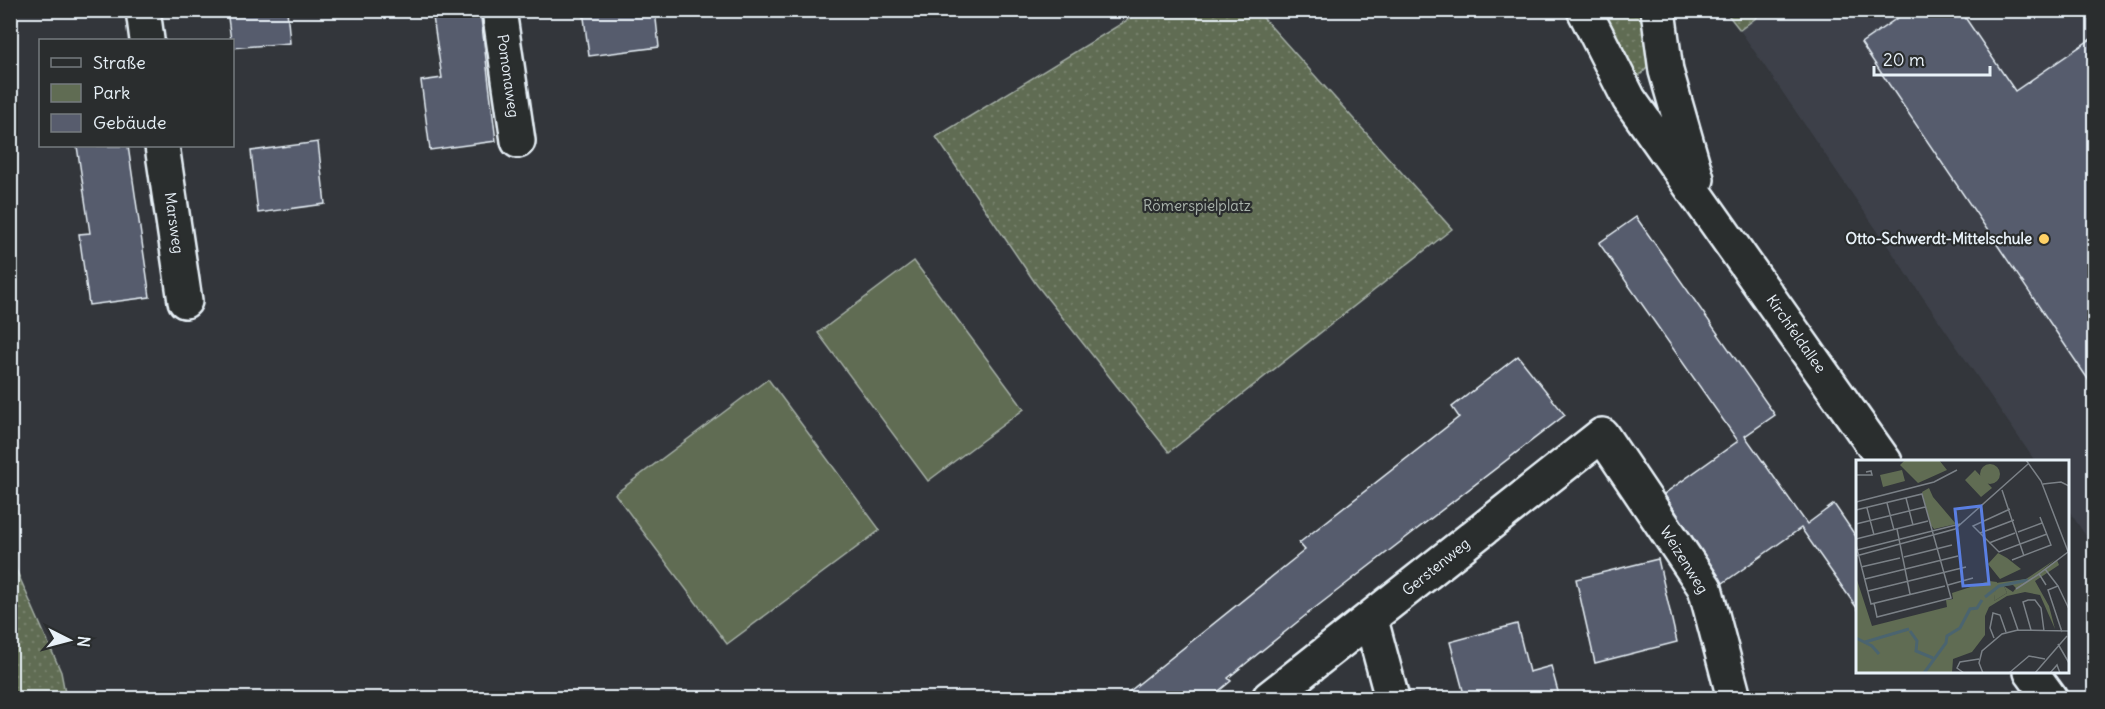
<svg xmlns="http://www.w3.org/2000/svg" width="2105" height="709" viewBox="0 0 2105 709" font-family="Delius,sans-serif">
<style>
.built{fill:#3e414a}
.green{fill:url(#green-dots);stroke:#a4aea6;stroke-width:1.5}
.pitch{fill:#606c53;stroke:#a4aea6;stroke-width:1.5}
.building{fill:#575c6d;stroke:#e8f1f8;stroke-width:1.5}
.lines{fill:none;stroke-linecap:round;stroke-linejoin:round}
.minor-casing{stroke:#e8f1f8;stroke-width:38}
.minor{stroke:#2a2d2e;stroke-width:33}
.poi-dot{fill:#ffd166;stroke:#2a2d2e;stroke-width:2}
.labels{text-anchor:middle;stroke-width:4.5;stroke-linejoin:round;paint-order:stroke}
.street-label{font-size:15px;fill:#e8f1f8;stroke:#2a2d2e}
.park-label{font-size:15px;fill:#abb5ae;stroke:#2a2d2e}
.poi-label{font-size:15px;font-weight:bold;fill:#e8f1f8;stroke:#2a2d2e;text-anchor:end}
.inset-river{fill:none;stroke:#4b646f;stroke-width:3}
.inset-road{fill:none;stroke:#7b8187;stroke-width:1.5}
.view{fill:#5a7fe2;fill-opacity:0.15;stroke:#5a7fe2;stroke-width:3}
.inset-edge{fill:none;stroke:#e8f1f8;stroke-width:3}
</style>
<defs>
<pattern id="green-dots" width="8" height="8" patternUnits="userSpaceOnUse" patternTransform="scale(1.5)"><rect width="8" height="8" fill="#606c53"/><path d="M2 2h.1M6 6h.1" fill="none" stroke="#77816c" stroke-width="1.8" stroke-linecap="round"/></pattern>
</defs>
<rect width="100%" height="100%" fill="#33363b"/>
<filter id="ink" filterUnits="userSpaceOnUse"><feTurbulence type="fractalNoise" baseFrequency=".0167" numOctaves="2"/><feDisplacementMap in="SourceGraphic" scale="12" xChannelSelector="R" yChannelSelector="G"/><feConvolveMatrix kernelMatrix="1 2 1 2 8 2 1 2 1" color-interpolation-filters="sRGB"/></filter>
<g filter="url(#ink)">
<path class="built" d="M 1765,11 L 2094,11 L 2094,548 L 2068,509 L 2068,462 L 2035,461 L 1740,30 Z"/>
<path class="green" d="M 1142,11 L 1257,11 L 1452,229 L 1169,452 L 1036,284 L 936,137 Z
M 1601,11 L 1643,11 L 1650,65 L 1635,80 Z
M 1725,11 L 1765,11 L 1740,30 Z
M 11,558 L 61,672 L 66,698 L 11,698 Z"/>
<path class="pitch" d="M 914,261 L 1024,409 L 928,481 L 818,333 Z
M 768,379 L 880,530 L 727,644 L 615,494 Z"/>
<path class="building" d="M 227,10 L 287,10 L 290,43 L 232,48 Z
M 432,10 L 480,10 L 496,141 L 430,150 L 421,81 L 442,78 Z
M 583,10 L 655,10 L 659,47 L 589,56 Z
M 1909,10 L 1960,10 L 2015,91 L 2094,37 L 2094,388 L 1861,43 Z
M 318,142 L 325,204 L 258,213 L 251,151 Z
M 77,146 L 128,146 L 150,297 L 89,305 L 79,234 L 90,233 Z
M 1636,217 L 1775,415 L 1745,436 L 1807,524 L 1834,504 L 1857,538 L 1857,608 L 1801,528 L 1723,583 L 1664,494 L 1738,441 L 1599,243 Z
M 1518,356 L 1565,415 L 1311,611 L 1228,678 L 1231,681 L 1209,699 L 1120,699 L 1305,550 L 1299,543 L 1459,417 L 1452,407 Z
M 1658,559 L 1677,642 L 1595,663 L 1576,579 Z
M 1517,624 L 1529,672 L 1551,666 L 1560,699 L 1465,698 L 1450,642 Z"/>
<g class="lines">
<defs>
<path id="minor" d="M 143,10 L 147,40
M 499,10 L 518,141
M 1584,10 L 1629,99 L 1885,462
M 1658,10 L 1666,71 L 1697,179
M 162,146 L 185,301
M 1371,620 L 1392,698
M 2031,672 L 2050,698
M 1269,698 L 1602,435 L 1705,588 L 1734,698"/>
</defs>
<use href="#minor" class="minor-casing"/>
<use href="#minor" class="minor"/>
</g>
</g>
<circle class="poi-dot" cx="2044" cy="239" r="6"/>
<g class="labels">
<g class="street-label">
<text transform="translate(508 76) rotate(82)" y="5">Pomonaweg</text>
<text transform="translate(174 223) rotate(82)" y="5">Marsweg</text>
<text transform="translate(1796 334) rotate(55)" y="5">Kirchfeldallee</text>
<text transform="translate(1684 560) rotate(58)" y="5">Weizenweg</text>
<text transform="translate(1436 567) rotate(-39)" y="5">Gerstenweg</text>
</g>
<g class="park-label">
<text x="1197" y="211">Römerspielplatz</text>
</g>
<g class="poi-label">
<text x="2032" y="244">Otto-Schwerdt-Mittelschule</text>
</g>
</g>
<g transform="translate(1856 460)">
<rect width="213" height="213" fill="#33363b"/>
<path d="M 73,28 L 77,37 L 100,64 L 78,69 L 74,64 L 66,32 ZM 142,93 L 151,98 L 165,109 L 144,119 L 132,104 ZM 201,100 L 203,105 L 179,121 L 193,146 L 199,169 L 184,135 L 169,132 L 151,136 L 133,147 L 129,156 L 129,175 L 116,192 L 97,199 L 96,213 L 0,213 L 0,117 L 16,166 L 91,147 L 90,140 L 97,139 L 96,133 L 133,121 L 141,122 L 138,141 L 151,133 L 148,126 L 157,132 L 160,128 L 158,125 L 164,125 Z" fill="#606c53"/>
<path d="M 200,99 L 180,115 L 160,128 L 157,125 L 148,126 L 151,133 L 138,141 L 140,123 L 170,119 Z" fill="#606c53"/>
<path d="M 49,0 L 83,0 L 91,10 L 62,23 L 44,5 ZM124 14a10 10 0 1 1 20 0a10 10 0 1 1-20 0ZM 46,10 L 49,21 L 27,27 L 24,15 ZM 119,10 L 136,28 L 125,37 L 109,20 Z" fill="#606c53"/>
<path class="inset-river" d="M 129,137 L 143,126 L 172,120M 54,171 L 61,181 L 60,191 L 77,198M 0,178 L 16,186 L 23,194M 9,182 L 53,169M 68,213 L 90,183 L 91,176 L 104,168 L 114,149 L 121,148 L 126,140"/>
<path class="inset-road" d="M 170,0 L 185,21 L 213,94M 0,15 L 16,15 L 15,11 L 10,12M 187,24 L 205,22 L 213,26M 146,30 L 168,96M 50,38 L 57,65M 0,42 L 78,22 L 101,10M 31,43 L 38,70M 11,48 L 18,75M 154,49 L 117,66 L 143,92 L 191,74M 0,50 L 66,34 L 95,138 L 21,157 L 18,143M 0,64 L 69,47M 41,69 L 54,134M 162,72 L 186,63M 124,73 L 158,60M 0,79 L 72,61M 133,83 L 159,73M 0,85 L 15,144 L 89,126M 1,90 L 104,64M 0,96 L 99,69 L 172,4M 48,97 L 96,85M 156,100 L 195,85 L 184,57M 5,107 L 44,98M 189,109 L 202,126 L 192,130 L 206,172M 9,119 L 102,96M 92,125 L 117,118M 190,125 L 183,114 L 212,92M 202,126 L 213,149M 160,129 L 183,114M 12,131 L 110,107M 154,147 L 162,170M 175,170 L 167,142 L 172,140 L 179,140 L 185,148 L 188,171M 138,178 L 134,168 L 137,153 L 144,155 L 150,172M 202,184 L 213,203M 108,213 L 101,208 L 104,202 L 123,199M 127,213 L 123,203 L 126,191 L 146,174 L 162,170 L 213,171M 153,213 L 173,196 L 189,199M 179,213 L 211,176M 194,213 L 201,205 L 204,213"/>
<path class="view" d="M 125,46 L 133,124 L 107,126 L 99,49 Z"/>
<rect width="213" height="213" class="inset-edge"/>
</g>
<rect width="2105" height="709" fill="none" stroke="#2a2d2e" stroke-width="36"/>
<rect x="18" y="18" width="2069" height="673" fill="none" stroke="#e8f1f8" stroke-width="2" filter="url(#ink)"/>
<rect x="39" y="39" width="195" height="108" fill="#2a2d2e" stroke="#767b7f" stroke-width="1.5"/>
<rect x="51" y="58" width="30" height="9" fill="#2a2d2e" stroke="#767b7f" stroke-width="1.5"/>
<text x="93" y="69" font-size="18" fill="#e8f1f8">Straße</text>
<rect x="51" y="84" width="30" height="18" fill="#606c53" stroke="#767b7f" stroke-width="1.5"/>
<text x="93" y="99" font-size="18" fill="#e8f1f8">Park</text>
<rect x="51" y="114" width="30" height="18" fill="#575c6d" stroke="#767b7f" stroke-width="1.5"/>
<text x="93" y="129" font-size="18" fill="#e8f1f8">Gebäude</text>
<g transform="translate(69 640) rotate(96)" stroke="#2a2d2e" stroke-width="4.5" paint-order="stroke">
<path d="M0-4.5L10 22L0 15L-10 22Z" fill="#e8f1f8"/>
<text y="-9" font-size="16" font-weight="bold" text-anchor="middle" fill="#e8f1f8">N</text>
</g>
<path d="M1874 66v9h116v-9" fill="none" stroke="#e8f1f8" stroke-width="3"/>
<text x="1883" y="66" font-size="18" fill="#e8f1f8" stroke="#2a2d2e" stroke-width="4.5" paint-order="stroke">20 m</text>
</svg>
